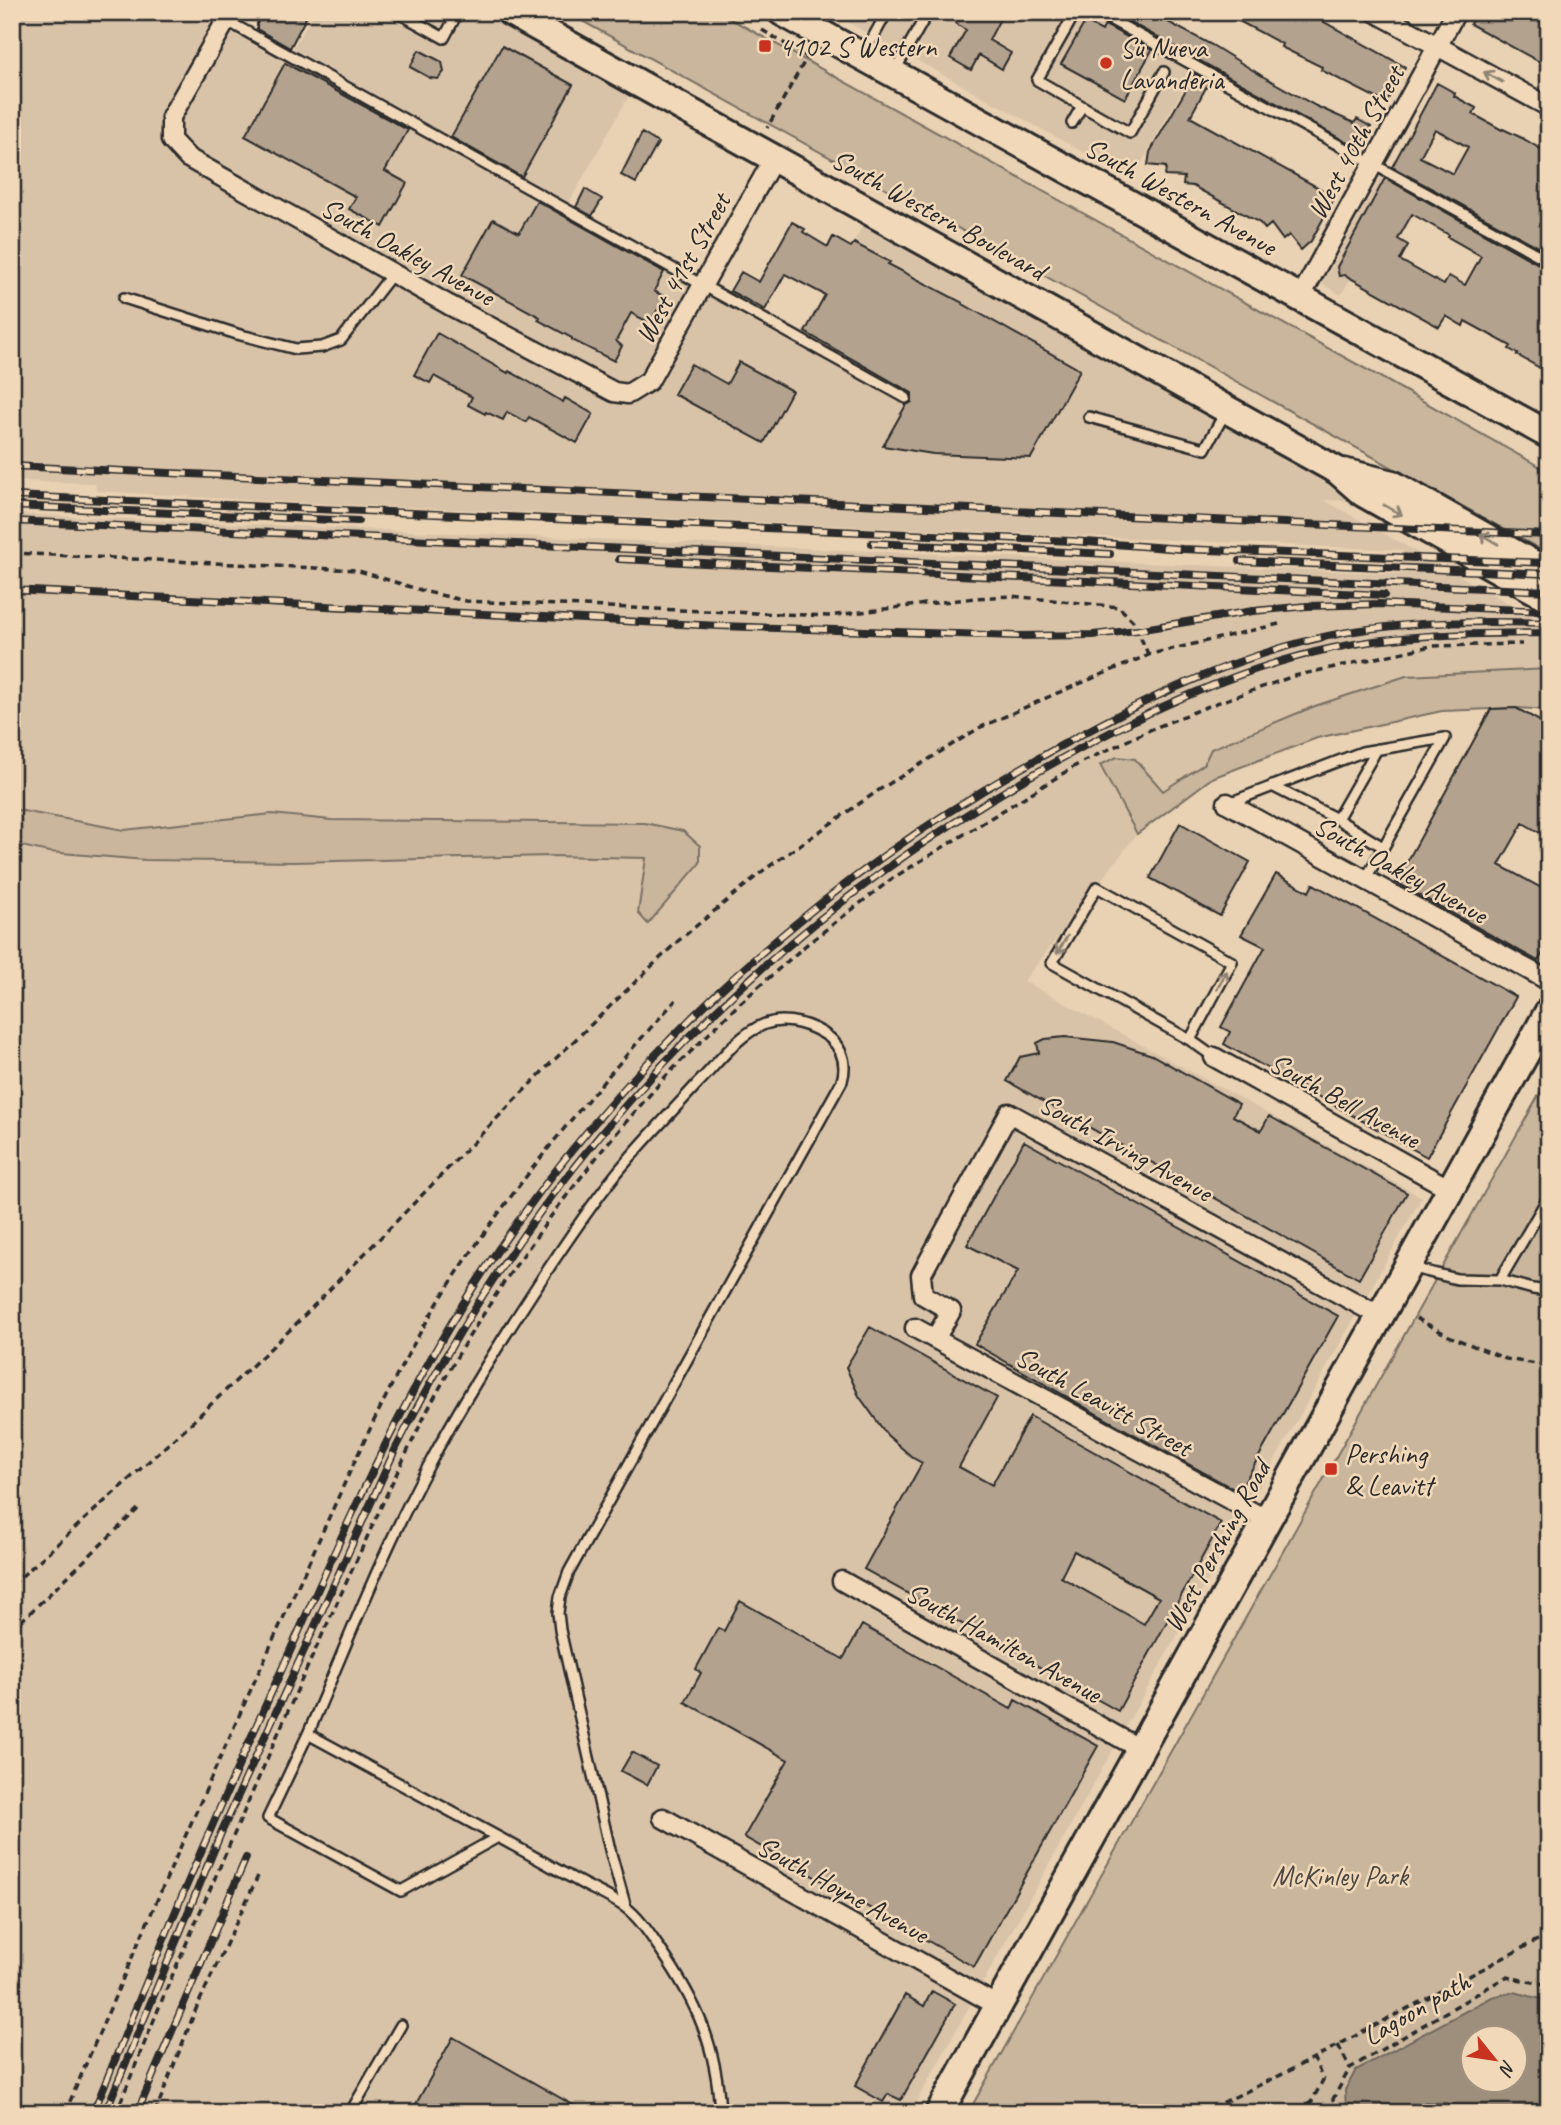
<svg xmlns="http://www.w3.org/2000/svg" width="1561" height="2125" viewBox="0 0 1561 2125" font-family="Caveat,sans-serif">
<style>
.built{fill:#d9c3a8}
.green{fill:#c9b69c;stroke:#7a7064;stroke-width:2;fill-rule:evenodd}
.water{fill:#9e8f7d;stroke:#70675c;stroke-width:2;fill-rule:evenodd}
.building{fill:#b3a28e;stroke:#2b2b2b;stroke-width:2;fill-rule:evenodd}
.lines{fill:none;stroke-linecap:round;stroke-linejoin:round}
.lane-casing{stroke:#2b2b2b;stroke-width:14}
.street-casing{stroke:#2b2b2b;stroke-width:23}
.secondary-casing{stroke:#2b2b2b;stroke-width:32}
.path{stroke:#2b2b2b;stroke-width:3.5;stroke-dasharray:7 5;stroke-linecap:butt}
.lane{stroke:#f1d8b9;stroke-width:9}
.street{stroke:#f1d8b9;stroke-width:18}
.secondary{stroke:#f1d8b9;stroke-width:26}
.rail-casing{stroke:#2b2b2b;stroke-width:8}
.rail{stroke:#f1d8b9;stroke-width:5;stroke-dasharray:16;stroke-linecap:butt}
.oneway{stroke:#8e8272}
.poi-dot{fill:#c8321e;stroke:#f1d8b9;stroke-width:2.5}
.labels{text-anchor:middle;stroke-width:5;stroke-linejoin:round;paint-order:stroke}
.poi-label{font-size:28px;fill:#2b2b2b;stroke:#f1d8b9;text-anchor:start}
.street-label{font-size:28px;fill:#2b2b2b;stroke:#f1d8b9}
.park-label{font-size:28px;fill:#4b4742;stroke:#f1d8b9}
</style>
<rect width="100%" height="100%" fill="#e9d1b3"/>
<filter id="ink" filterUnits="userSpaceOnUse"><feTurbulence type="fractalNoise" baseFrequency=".0143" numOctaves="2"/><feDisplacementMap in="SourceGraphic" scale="14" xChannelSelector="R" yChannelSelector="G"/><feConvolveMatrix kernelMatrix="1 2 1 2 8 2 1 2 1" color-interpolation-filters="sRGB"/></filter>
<g filter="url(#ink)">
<path class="built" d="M 12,12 L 211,12 L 289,55 L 314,12 L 484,12 L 630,94 L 566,208 L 799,338 L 865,222 L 1270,447 L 1316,474 L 1353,501 L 1324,500 L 1549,626 L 1549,710 L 1516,708 L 1442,711 L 1317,738 L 1212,778 L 1137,834 L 1024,981 L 1422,1197 L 910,2113 L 12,2113 L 12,514 L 1401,574 L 1403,550 L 262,501 L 96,491 L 95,483 L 12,481 Z
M 829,12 L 1097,12 L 1196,66 L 1132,179 Z
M 1384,170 L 1405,181 L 1341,295 L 1322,284 Z"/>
<path class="green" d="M 566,12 L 718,12 L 1373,373 L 1549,472 L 1549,554 Z
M 1549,669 L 1549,710 L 1516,708 L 1442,711 L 1317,738 L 1212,778 L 1137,834 L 1100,765 L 1117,757 L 1135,759 L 1163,791 L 1204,764 L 1211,749 L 1315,706 L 1406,676 Z
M 12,809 L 124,830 L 272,814 L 331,820 L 645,823 L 683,831 L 700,846 L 700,863 L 648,924 L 638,913 L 646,858 L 549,856 L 293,862 L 145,860 L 49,852 L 12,844 Z
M 1549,1077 L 1549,2113 L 968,2113 ZM 1474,2038 L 1516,2038 L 1516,2080 L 1474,2080 Z"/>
<path class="water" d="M 1514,1992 L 1549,2001 L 1549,2113 L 1460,2113 L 1446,2103 L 1425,2102 L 1418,2113 L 1346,2113 L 1345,2090 L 1356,2070 L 1492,1997 ZM 1474,2038 L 1516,2038 L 1516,2080 L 1474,2080 Z"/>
<path class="building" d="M 266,12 L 309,12 L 290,48 L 257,29 L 257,23 Z
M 963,12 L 992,12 L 1001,17 L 989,40 L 1011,53 L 1002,69 L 979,55 L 971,70 L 950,58 L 966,30 L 956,24 Z
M 1112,12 L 1149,12 L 1212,45 L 1264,77 L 1316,106 L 1354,123 L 1357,119 L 1371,127 L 1359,149 Z
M 1222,12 L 1306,12 L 1405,67 L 1386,103 L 1321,70 L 1322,67 L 1281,47 L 1282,44 Z
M 1476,12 L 1539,12 L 1549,18 L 1549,67 L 1470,24 Z
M 1085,22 L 1102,31 L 1105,25 L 1152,50 L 1125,99 L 1061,64 Z
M 502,46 L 573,85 L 522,177 L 451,137 Z
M 419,50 L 442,62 L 444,72 L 438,79 L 430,78 L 410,67 Z
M 285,63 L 408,130 L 385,171 L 407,183 L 383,227 L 349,209 L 356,197 L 245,136 Z
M 1195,74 L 1209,82 L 1190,117 L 1335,197 L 1311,241 L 1301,250 L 1289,235 L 1283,240 L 1271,224 L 1265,229 L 1260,223 L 1193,186 L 1183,185 L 1184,177 L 1165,176 L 1166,167 L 1148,165 L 1150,152 Z
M 1437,83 L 1455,93 L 1454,96 L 1476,108 L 1473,114 L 1502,130 L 1503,129 L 1522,138 L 1549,154 L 1549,207 L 1539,225 L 1549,230 L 1549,245 L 1546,251 L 1392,167 ZM 1435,129 L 1468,147 L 1453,174 L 1420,157 Z
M 642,133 L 658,143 L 636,183 L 621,175 Z
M 1385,178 L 1549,270 L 1549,373 L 1517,355 L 1518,354 L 1509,349 L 1511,346 L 1465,321 L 1463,326 L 1446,316 L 1439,327 L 1345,275 L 1339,276 L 1337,267 ZM 1412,214 L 1449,235 L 1448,237 L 1481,256 L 1465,285 L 1449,276 L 1444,285 L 1400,260 L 1408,245 L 1398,239 Z
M 585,189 L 602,199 L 592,216 L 576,207 Z
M 537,201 L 664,272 L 654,291 L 665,297 L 650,323 L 631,313 L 616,341 L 622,346 L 614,361 L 572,340 L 572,338 L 538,320 L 540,317 L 462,275 L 493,219 L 519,233 Z
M 792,222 L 805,229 L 803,232 L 828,247 L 833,237 L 851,247 L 854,243 L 890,262 L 888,264 L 963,303 L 963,304 L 1080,370 L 1031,458 L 933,454 L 883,446 L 906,405 L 912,402 L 912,393 L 805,332 L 825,295 L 785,274 L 765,310 L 730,291 L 741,272 L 759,282 Z
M 437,333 L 508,373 L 509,371 L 524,379 L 563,402 L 565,398 L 593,414 L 577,443 L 529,417 L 526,422 L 507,412 L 503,420 L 486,412 L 485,414 L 468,405 L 472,397 L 434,376 L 430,383 L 414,375 Z
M 739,362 L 792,391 L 764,443 L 674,394 L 691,364 L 727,384 Z
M 1516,708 L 1549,726 L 1549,838 L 1523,823 L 1499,865 L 1549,892 L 1549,943 L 1538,961 L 1396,882 L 1491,709 Z
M 1180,823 L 1250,862 L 1220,916 L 1150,878 Z
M 1276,874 L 1309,892 L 1313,884 L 1516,997 L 1427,1157 L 1224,1044 L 1230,1032 L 1221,1027 L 1265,947 L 1241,935 Z
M 1065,1037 L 1113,1042 L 1152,1055 L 1239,1104 L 1233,1116 L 1261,1131 L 1269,1116 L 1407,1193 L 1359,1279 L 1007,1081 L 1020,1057 L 1039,1053 L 1037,1043 L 1045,1039 Z
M 1024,1141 L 1338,1316 L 1239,1492 L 1093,1412 L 975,1344 L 1018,1271 L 967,1245 Z
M 870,1327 L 997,1398 L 959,1467 L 992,1485 L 1030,1416 L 1221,1523 L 1118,1711 L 864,1569 L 922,1463 L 913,1458 L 887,1435 L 859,1396 L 849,1374 L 846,1367 ZM 1074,1551 L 1159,1598 L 1144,1624 L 1061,1577 Z
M 740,1601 L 843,1659 L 862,1625 L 1011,1709 L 1015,1700 L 1098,1746 L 974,1967 L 744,1837 L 788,1760 L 685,1702 L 701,1673 L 696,1669 L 718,1628 L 724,1631 Z
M 632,1752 L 657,1766 L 647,1785 L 621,1771 Z
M 932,1991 L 955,2004 L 901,2100 L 888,2094 L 883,2102 L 855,2086 L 905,1995 L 924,2006 Z
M 453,2037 L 587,2113 L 411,2113 Z"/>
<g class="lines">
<defs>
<path id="lane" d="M 211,12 L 906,398
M 397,12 L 444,38 L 458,12
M 1097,12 L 1549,261
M 1070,22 L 1037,80 L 1082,106 L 1072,123
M 864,54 L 887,12
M 894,72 L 928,12
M 1082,106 L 1130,133 L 1164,72
M 124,298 L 237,334 L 296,349 L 322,347 L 341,340 L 393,273
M 1089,417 L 1205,449 L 1226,411
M 1272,786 L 1337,819 L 1383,847
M 1229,803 L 1362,752 L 1445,738 L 1365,880
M 1337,819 L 1377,749
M 1190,1040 L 1232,962 L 1097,887 L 1052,963 L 1190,1040 L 1214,1057
M 1409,1267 L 1457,1279 L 1500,1280 L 1549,1196
M 1500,1280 L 1533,1289 L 1549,1291
M 308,1734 C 347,1643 383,1550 430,1463 C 462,1402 499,1344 537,1286 C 562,1248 588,1209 616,1174 C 642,1142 671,1113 698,1083 C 718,1063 738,1034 765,1024 C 786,1016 813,1025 830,1038 C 843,1050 847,1064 842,1081 L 569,1572 L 560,1597 L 558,1613 L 560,1630 L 610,1850 L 626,1908
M 498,1837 L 401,1891 L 268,1818 L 308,1734 L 498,1837 C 526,1852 554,1868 583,1884 C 596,1891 612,1898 625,1907 C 639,1917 650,1935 660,1949 C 697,2002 717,2047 720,2113
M 350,2113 L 401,2025"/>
<path id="street" d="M 231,12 L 171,117 L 171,140 L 188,158 L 449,305 L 614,392 L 628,394 L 649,381 L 774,158
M 1375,12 L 1549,107
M 1300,298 L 1456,12
M 1227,803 L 1549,981
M 1214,1057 L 1450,1189
M 915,1328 L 1267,1520
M 935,1339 L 951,1311 L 923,1295 L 921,1275 L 1009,1113 L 1380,1316
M 842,1581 L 1140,1749
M 663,1818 L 998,2006"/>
<path id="secondary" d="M 510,12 L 1338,471 L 1363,493 L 1549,598
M 782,12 L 1549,435
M 1343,472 L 1392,484 L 1549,573
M 939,2113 L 1549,1011"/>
</defs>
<use href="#lane" class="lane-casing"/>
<use href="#street" class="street-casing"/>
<use href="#secondary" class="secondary-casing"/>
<path class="path" d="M 762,30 L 807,57 L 767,128
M 12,553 L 356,570 L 427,592 L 466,601 L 535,604 L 828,616 L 975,598 L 1012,596 L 1119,607 L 1133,621 L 1149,656
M 1416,1318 L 1449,1336 L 1506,1359 L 1549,1366
M 12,1585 L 188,1426 L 293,1327 L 549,1065 L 678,941 L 764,870 L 879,790 L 979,728 L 1055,694 L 1151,654 L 1279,624
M 12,1630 L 138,1509
M 1546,2039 L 1549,2039
M 1338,2045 L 1350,2068
M 65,2113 C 140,1937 217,1763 296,1590 C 346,1482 392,1369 459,1270 C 523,1174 598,1085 676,1000
M 116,2113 L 169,1983 L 302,1679 L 391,1485 L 428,1409 L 463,1346 L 504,1282 L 554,1212 L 607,1144 L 666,1076 L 739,1004 L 806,945 L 893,878 L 1080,763 L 1152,729 L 1211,705 L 1294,676 L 1431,646 L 1522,644
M 155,2113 L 196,2009 L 258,1876
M 1201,2113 L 1285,2073 L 1549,1934
M 1299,2113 L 1312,2101 L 1323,2080 L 1314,2059
M 1334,2113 L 1333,2099 L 1350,2068 L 1506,1977 L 1549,1985"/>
<use href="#lane" class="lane"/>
<use href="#street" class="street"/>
<use href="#secondary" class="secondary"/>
<defs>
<path id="rail" d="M 12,466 L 1549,535
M 12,496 L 1072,541 L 1182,549 L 1549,563
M 12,506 L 358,521
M 12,521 L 1549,591
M 872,543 L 1110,554
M 619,559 L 1384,595
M 1240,561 L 1549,574
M 12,590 L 720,626 L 1017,636 L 1093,635 L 1137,630 L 1253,611 L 1307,606 L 1380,604 L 1549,611
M 93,2113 C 126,2034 157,1954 191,1875 C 226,1792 263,1711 300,1629 C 353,1510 407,1390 478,1280 C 614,1070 801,894 1018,770 C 1120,711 1231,653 1348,632 C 1414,621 1482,621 1549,623
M 105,2113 L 221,1833 L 394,1452 C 543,1154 765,922 1057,761 C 1143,713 1235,669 1333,648 C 1404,633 1476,634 1549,633
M 137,2113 L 246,1858"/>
</defs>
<use href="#rail" class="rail-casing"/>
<use href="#rail" class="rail"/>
</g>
<defs><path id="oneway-shaft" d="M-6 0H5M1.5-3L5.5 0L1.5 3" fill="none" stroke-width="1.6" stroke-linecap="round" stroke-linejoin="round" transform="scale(1.75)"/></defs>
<g class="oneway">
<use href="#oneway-shaft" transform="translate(1493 77) rotate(-151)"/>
<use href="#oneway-shaft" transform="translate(1393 510) rotate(29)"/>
<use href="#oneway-shaft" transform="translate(1489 539) rotate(-150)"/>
<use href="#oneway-shaft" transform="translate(1062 945) rotate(121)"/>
<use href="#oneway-shaft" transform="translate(1222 980) rotate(-62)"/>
</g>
</g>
<g class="poi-dot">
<rect x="758" y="39" width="14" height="14" rx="3.5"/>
<circle cx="1106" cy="63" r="7"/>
<rect x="1324" y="1462" width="14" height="14" rx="3.5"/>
</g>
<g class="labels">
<g class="poi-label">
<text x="779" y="56">4102 S Western</text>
<text x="1120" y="57">Su Nueva<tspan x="1120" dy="32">Lavanderia</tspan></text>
<text x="1345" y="1463">Pershing<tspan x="1345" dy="32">&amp; Leavitt</tspan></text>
</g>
<g class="street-label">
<text transform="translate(1355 142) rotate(-61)" y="10">West 40th Street</text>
<text transform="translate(1181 196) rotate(29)" y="10">South Western Avenue</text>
<text transform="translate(939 214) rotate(29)" y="10">South Western Boulevard</text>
<text transform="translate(408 251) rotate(29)" y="10">South Oakley Avenue</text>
<text transform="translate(682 268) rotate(-61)" y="10">West 41st Street</text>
<text transform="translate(1401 869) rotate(29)" y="10">South Oakley Avenue</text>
<text transform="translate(1345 1100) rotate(29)" y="10">South Bell Avenue</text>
<text transform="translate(1126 1147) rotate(29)" y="10">South Irving Avenue</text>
<text transform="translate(1104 1401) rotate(29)" y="10">South Leavitt Street</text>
<text transform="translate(1216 1546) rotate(-61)" y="10">West Pershing Road</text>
<text transform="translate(1004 1642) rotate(29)" y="10">South Hamilton Avenue</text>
<text transform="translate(843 1889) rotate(29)" y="10">South Hoyne Avenue</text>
<text transform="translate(1416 2008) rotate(-30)" y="10">Lagoon path</text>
</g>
<g class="park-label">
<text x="1340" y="1885">McKinley Park</text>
</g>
</g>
<rect width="1561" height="2125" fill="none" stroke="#f1d8b9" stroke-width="42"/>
<rect x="21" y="21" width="1519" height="2083" fill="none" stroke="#2b2b2b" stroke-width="2.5" filter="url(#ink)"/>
<g transform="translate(1494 2059) rotate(120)"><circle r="33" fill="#f1d8b9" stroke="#a29380" stroke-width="2"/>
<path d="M0-5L12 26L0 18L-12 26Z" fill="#c8321e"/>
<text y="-10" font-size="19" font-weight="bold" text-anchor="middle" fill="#2b2b2b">N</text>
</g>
</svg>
